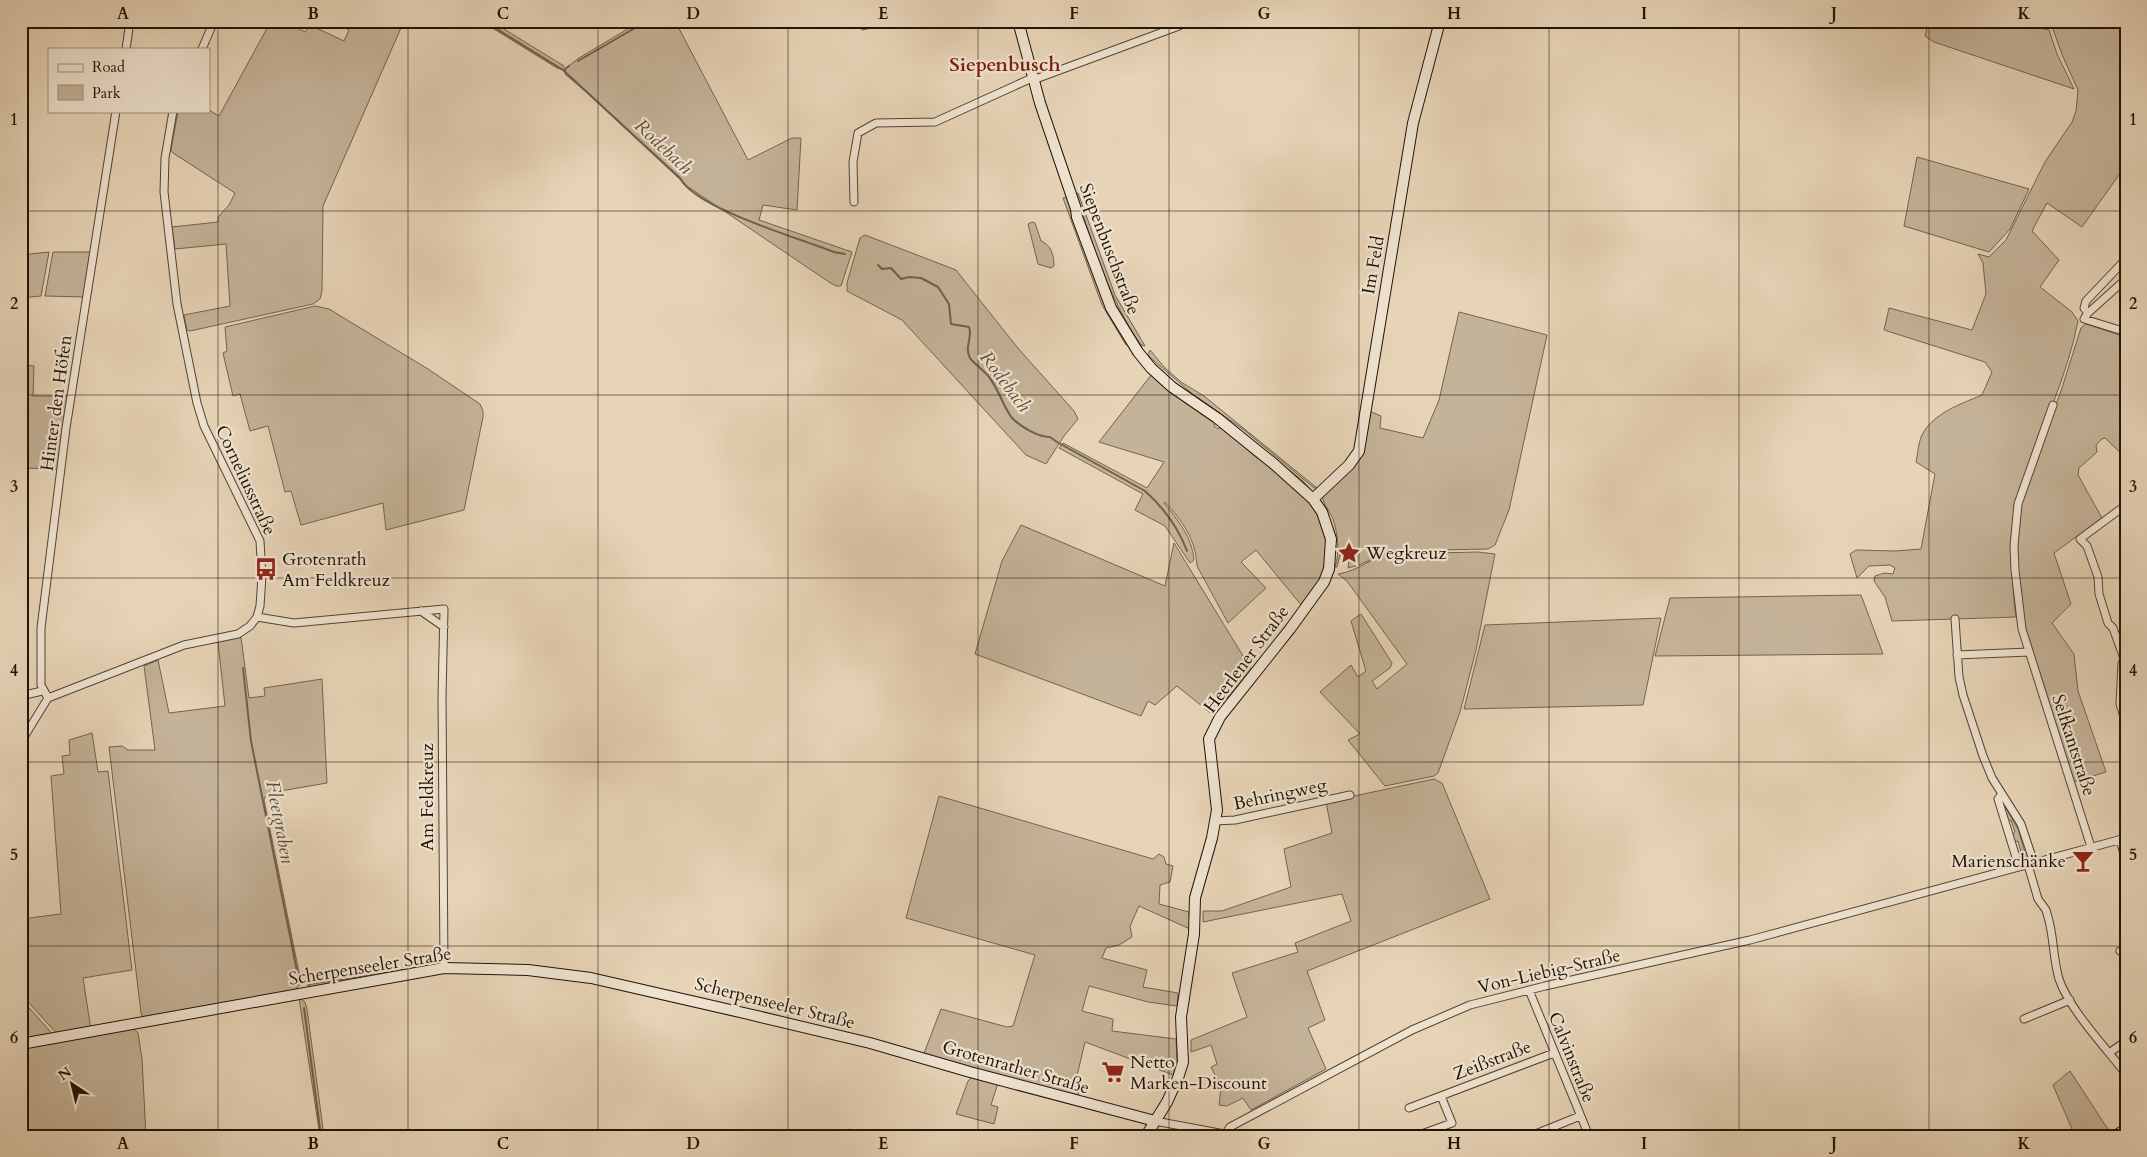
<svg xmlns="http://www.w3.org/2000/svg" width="2147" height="1157" viewBox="0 0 2147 1157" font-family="Cardo,serif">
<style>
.green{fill:#c5b399;stroke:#73634e}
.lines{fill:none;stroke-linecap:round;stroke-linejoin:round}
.stream{stroke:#705f4b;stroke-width:2}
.street-casing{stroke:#524331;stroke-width:9}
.secondary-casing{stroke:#211304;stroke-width:12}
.street{stroke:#efe3d0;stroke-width:7}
.secondary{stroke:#efe3d0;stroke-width:10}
.grid{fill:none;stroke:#211304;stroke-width:1;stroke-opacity:0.55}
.labels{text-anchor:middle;stroke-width:4.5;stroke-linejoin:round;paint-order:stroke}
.street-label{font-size:18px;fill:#211304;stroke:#efe3d0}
.poi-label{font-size:18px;fill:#211304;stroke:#efe3d0;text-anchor:start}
.water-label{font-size:19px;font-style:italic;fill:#5c4c39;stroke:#efe3d0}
.quarter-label{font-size:20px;font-weight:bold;fill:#7a1f14;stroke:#efe3d0}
.neatline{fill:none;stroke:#211304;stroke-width:2}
.grid-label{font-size:16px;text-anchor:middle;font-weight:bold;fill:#211304}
</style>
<rect width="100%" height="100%" fill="#e7d4b7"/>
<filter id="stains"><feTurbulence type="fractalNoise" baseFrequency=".004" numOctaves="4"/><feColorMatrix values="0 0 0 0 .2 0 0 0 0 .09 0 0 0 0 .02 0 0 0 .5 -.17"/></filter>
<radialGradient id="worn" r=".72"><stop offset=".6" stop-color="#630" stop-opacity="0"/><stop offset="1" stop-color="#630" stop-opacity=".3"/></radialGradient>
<path class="green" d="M 271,21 L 284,21 L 305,32 L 310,25 L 344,41 L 349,30 L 330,21 L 404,21 L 323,206 L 322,291 L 320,299 L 313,304 L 190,331 L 187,330 L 184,315 L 230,306 L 226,244 L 175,249 L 172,227 L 218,222 L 218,217 L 229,205 L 235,193 L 173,153 L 171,150 L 178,111 L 209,110 L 219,116 Z
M 481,21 L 491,21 L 564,66 L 561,69 L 557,68 Z
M 641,21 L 675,21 L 748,160 L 792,138 L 801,138 L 797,210 L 763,205 L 759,220 L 852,252 L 841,286 L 836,286 L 829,282 L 687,186 L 585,91 L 565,74 L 566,68 L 579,58 Z
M 853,21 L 905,21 L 862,30 Z
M 1929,21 L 2007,21 L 2049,30 L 2057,54 L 2074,89 L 1934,42 L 1925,36 Z
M 2050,21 L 2126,21 L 2126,165 L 2082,227 L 2047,203 L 2032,231 L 2059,260 L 2040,287 L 2072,312 L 2078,321 C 2068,373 2044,422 2028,473 C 2013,519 2009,569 2016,617 L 1892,621 L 1885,597 L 1874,581 L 1875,576 L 1884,573 L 1893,574 L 1895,568 L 1890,565 L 1869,566 L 1857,578 L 1850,554 L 1856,550 L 1895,551 L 1921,549 L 1935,474 L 1916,462 C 1918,454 1918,443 1922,435 C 1933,413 1961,404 1982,395 L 1992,372 L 1985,362 L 1884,330 L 1889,308 L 1972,330 L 1986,294 L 1983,263 L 1978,254 L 1989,257 L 2006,240 L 2045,162 L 2072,122 L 2076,111 L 2078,90 L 2063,57 Z
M 1917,157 L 2029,189 L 2010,229 L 1989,252 L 1904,226 Z
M 1078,193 L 1115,295 L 1145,346 L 1141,345 C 1109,300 1094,246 1076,194 Z
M 1069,197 L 1128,343 L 1126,345 L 1102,305 L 1063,198 Z
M 1032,222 L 1035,223 L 1041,241 C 1051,245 1054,255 1054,266 L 1051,268 L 1038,264 L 1028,224 Z
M 865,235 L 956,270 L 1017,347 L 1074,411 L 1078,419 L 1064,436 L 1046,464 L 1026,455 L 902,320 L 847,291 L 847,283 L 860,238 Z
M 49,252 L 41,296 L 21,298 L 21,255 Z
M 53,252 L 92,252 L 85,297 L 45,296 Z
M 315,306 L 329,309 L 428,369 L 480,404 L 483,411 L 483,417 L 464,510 L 386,530 L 383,503 L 301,525 L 291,491 L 285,492 L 268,426 L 250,431 L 240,394 L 233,396 L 223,353 L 227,351 L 225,327 Z
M 1459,312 L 1547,335 L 1509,510 L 1495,545 L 1488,549 L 1390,551 L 1359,565 L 1348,568 L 1349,561 L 1347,557 L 1340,555 L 1337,567 L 1335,567 C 1340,552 1338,535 1333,519 C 1330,511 1321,503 1323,494 L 1354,465 L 1369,411 L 1381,416 L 1380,428 L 1423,438 L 1439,400 Z
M 2086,324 L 2126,337 L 2126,458 L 2105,438 L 2102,439 L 2096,445 L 2097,452 L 2079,468 L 2078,475 L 2102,518 L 2054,553 L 2071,604 L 2052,623 L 2074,654 L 2078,691 L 2106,772 L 2073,782 L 2045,695 L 2047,695 L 2025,626 L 2018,578 L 2015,551 L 2019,503 L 2061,391 L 2081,328 Z
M 1150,350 L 1165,368 L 1181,382 L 1204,396 L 1317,488 L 1314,488 L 1244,430 L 1197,397 L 1302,480 L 1312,491 L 1311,491 L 1172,384 L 1161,371 L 1177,385 L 1195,396 L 1153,360 L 1148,355 Z
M 21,365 L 34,366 L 33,396 L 68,396 L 57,469 L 21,468 Z
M 1152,374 L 1215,423 L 1214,426 L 1218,429 L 1221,427 L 1257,458 L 1263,460 L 1307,499 L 1321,517 L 1327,540 L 1325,572 L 1302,606 L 1256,550 L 1241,562 L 1266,588 L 1228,623 L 1197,566 C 1196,539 1182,521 1165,502 L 1164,503 C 1178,520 1192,537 1194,560 L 1190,563 L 1165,526 L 1135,510 L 1143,494 L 1059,448 L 1063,443 L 1147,488 L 1164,462 L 1099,442 Z
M 1021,525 L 1165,586 L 1174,543 L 1251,669 L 1213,715 L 1177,686 L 1155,705 L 1148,701 L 1141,716 L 975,654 L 1002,561 Z
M 1478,552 L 1495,554 L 1476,650 L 1460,712 L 1438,773 L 1434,776 L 1385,786 L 1348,740 L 1360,734 L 1320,692 L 1351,665 L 1358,677 L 1366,671 L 1351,621 L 1361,614 L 1392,663 L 1390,668 L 1372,681 L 1377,689 L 1407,664 L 1347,581 L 1338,574 C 1359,571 1371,557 1390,554 Z
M 1861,595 L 1883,654 L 1655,656 L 1670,598 Z
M 1661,618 L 1643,705 L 1464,709 L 1485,625 Z
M 241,637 L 249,698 L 265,696 L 264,688 L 322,679 L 327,783 L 269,793 L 265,797 L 264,800 L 301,982 L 295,991 L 144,1020 L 141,1013 L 109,747 L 122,746 L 128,750 L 155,750 L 144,666 L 158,660 L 169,713 L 225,706 L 218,642 Z
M 92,733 L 98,772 L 108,771 L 132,970 L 83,978 L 91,1030 L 59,1036 L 21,994 L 21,919 L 61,914 L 51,776 L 64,774 L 62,756 L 70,755 L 69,740 Z
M 1434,779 L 1442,783 L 1490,899 L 1307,971 L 1325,1020 L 1308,1028 L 1326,1069 L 1251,1110 L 1243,1098 L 1227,1106 L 1219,1105 L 1221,1087 L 1211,1067 L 1217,1064 L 1211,1045 L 1191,1052 L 1191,1040 L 1247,1017 L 1232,973 L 1298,952 L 1295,943 L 1351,921 L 1342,894 L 1203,922 L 1203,911 L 1222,911 L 1291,887 L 1284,849 L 1332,833 L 1326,802 Z
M 939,796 L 1153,859 L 1159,854 L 1164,857 L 1166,864 L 1173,866 L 1170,882 L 1160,885 L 1159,904 L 1189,912 L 1190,929 L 1139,906 L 1130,926 L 1132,937 L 1119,945 L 1106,948 L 1102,958 L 1147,970 L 1143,987 L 1178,993 L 1177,1006 L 1148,1002 L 1089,986 L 1082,1011 L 1113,1019 L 1112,1031 L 1176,1039 L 1177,1062 L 1173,1075 L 1085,1042 L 1076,1080 L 1082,1081 L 1077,1098 L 923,1056 L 941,1009 L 1007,1027 L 1013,1026 L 1035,955 L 906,918 Z
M 2004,805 L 2018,829 L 2027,859 L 2020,861 L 2018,858 L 2021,852 L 2018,841 L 2013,843 L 2011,836 L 2015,832 L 2011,820 L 2007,823 L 2002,808 Z
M 439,964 L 315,988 L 307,985 Z
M 299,998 L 305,1002 L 307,1009 L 324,1136 L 320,1136 Z
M 21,999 L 49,1030 L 52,1034 L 21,1042 Z
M 133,1028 L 138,1033 L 142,1059 L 146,1136 L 21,1136 L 21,1049 Z
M 2070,1071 L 2111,1134 L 2108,1136 L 2075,1136 L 2053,1085 Z
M 972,1077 L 998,1083 L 991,1105 L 998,1107 L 994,1124 L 956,1114 L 968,1081 Z
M 849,1129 L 878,1136 L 847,1136 Z"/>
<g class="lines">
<path class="stream" d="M 484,21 L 563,70 L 680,178 C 696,209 799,238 834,252 L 845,254
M 578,61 L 647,21
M 563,70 L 569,66
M 878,265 L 882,269 L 891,268 L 901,279 L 909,277 L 921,278 L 938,287 L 949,304 L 951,324 L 969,327 C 973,337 964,347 970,358 C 972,362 985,371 989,377 C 998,388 1004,408 1012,418 C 1021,427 1038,437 1050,437 L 1057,442 L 1145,491 C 1164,508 1178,527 1187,551
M 243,668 L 251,741 L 299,981
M 304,1008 L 321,1136"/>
<defs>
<path id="street" d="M 126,49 L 130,21
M 202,49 L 214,21
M 1033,80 L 1179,26
M 854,202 L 853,162 L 858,133 L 876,123 L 935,122 L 1032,78
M 2126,279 L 2088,313 L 2084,319 L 2126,332
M 2088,313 L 2084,308 L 2086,301 L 2126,259
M 2053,405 L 2018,504 L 2014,546 L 2015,570 L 2022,629 L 2091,847
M 2126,505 L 2080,539 L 2087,546 L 2098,577 L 2099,594 L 2108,623 L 2113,628 L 2125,661 L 2122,663 L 2120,704 L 2126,723
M 421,611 L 444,627
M 257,617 L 294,623 L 444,609 L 442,696 L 444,968
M 1955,619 L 1959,677 L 1963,695 L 1983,756 L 1992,778 L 2021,824 L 2034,863
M 1957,655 L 2029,652
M 21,696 L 42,691
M 48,698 L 41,685 L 41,628 L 66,428 L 116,111
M 21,742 L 48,698 L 184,645 L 238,634 L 250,626 L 257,617 L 260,606 L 262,576 L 260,541 L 204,426 L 197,403 L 177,304 L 164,192 L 165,158 L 173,111
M 2002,794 L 1998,799 L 2019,867
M 1215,821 L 1235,820 L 1350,795
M 2120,839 L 2126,862
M 2028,865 L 2038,899 L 2046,910 L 2048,917 C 2054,937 2053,959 2059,979 C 2069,1009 2106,1048 2126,1074
M 2120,951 L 2126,949
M 1529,990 L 1589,1136
M 2024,1019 L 2070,1000
M 2109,1053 L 2126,1041
M 1409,1108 L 1554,1053
M 1155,1121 L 1235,1136
M 1226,1133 L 1230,1127 L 1412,1030 L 1470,1005 L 1545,986 L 1750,940 L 2126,838
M 1416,1136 L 1452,1123 L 1441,1096
M 1539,1136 L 1538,1133 L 1580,1116"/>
<path id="secondary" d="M 1018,21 L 1040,103 L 1076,209 L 1077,217 L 1111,308 L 1138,352 L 1151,368 L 1172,387 L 1217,418 L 1274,464 L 1313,499 L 1322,512 L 1331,539 L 1329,569 L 1324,582 L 1290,629 L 1220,717 L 1209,739 L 1217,810 L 1212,838 L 1195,898 L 1194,934 L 1181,1017 L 1183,1062 L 1178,1078 L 1167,1102 L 1146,1136
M 1313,499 L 1349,465 L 1359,451 L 1413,123 L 1440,21
M 21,1044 L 444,968 L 528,970 L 591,978 L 744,1013 L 870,1043 L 970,1072 L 1155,1121
M 2115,1136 L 2126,1129"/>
</defs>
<use href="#street" class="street-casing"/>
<use href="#secondary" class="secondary-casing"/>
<use href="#street" class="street"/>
<use href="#secondary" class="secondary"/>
</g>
<path class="grid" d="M 218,21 L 218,1136M 408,21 L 408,1136M 598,21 L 598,1136M 788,21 L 788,1136M 978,21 L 978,1136M 1169,21 L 1169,1136M 1359,21 L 1359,1136M 1549,21 L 1549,1136M 1739,21 L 1739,1136M 1929,21 L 1929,1136M 21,211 L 2126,211M 21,395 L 2126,395M 21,578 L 2126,578M 21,762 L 2126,762M 21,946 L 2126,946"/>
<defs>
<symbol id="sight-bare" viewBox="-9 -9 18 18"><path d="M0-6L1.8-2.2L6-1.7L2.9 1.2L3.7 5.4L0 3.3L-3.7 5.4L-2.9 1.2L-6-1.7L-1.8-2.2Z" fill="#8f2418" stroke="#efe3d0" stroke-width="2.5" paint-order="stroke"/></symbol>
<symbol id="bus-bare" viewBox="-9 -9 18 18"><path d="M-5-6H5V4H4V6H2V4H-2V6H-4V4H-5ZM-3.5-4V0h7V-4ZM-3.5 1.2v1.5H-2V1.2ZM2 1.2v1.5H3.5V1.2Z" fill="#8f2418" stroke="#efe3d0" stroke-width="2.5" paint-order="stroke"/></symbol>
<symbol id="bar-bare" viewBox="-9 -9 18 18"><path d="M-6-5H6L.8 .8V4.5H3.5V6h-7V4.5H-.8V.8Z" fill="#8f2418" stroke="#efe3d0" stroke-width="2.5" paint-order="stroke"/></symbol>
<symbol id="supermarket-bare" viewBox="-9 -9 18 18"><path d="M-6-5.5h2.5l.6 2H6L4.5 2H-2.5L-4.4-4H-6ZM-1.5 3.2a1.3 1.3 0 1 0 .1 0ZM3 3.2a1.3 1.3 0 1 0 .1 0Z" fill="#8f2418" stroke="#efe3d0" stroke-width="2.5" paint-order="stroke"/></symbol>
</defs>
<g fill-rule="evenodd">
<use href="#sight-bare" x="1333" y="537" width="32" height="32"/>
<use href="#bus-bare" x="250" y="553" width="32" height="32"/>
<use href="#bar-bare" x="2067" y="845" width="32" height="32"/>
<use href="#supermarket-bare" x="1097" y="1056" width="32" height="32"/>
</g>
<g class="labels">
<g class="street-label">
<text transform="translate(1110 249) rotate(69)" y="6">Siepenbuschstraße</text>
<text transform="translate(1373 265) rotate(-80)" y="6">Im Feld</text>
<text transform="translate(56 403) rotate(-82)" y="6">Hinter den Höfen</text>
<text transform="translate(246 480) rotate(65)" y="6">Corneliusstraße</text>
<text transform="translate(1246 659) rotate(-53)" y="6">Heerlener Straße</text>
<text transform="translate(2074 745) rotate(72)" y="6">Selfkantstraße</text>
<text transform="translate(1280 794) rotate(-12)" y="6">Behringweg</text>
<text transform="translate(427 797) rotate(-90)" y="6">Am Feldkreuz</text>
<text transform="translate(370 966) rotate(-9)" y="6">Scherpenseeler Straße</text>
<text transform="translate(1549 971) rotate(-13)" y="6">Von-Liebig-Straße</text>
<text transform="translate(775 1003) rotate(14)" y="6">Scherpenseeler Straße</text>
<text transform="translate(1572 1057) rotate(68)" y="6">Calvinstraße</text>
<text transform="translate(1492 1060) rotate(-21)" y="6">Zeißstraße</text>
<text transform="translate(1016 1067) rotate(16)" y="6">Grotenrather Straße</text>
</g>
<g class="poi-label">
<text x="1366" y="559">Wegkreuz</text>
<text x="282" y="565">Grotenrath<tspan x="282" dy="21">Am Feldkreuz</tspan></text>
<text x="2066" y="867" text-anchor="end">Marienschänke</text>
<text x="1130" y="1068">Netto<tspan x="1130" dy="21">Marken-Discount</tspan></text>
</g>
<g class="water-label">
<text transform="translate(664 146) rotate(43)" y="7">Rodebach</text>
<text transform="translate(1006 381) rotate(53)" y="7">Rodebach</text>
<text transform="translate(281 822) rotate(79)" y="7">Fleetgraben</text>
</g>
<g class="quarter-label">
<text x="1005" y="71">Siepenbusch</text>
</g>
</g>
<rect width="2147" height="1157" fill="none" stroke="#e7d4b7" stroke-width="55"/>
<rect x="48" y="48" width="162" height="65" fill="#efe3d0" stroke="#9d907e"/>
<rect x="58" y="64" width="25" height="8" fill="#efe3d0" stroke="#9d907e"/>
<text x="92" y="72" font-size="15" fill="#211304">Road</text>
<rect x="58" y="85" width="25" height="15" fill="#c5b399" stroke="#9d907e"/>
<text x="92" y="98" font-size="15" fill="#211304">Park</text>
<g transform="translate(72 1084) rotate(325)" stroke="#efe3d0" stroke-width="4" paint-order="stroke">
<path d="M0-4L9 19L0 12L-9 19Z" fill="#211304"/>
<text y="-8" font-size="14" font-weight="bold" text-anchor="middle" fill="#211304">N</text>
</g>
<rect x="28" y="28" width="2092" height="1102" class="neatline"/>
<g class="grid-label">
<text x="123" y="19">A</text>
<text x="313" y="19">B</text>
<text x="503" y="19">C</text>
<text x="693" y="19">D</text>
<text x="883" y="19">E</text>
<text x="1074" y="19">F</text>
<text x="1264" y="19">G</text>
<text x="1454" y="19">H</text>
<text x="1644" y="19">I</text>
<text x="1834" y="19">J</text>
<text x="2024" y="19">K</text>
<text x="14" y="125">1</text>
<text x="2133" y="125">1</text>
<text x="14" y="309">2</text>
<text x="2133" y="309">2</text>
<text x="14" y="492">3</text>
<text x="2133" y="492">3</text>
<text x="14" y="676">4</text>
<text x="2133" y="676">4</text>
<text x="14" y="860">5</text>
<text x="2133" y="860">5</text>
<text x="14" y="1043">6</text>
<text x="2133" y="1043">6</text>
<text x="123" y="1149">A</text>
<text x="313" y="1149">B</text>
<text x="503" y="1149">C</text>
<text x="693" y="1149">D</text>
<text x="883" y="1149">E</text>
<text x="1074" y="1149">F</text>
<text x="1264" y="1149">G</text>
<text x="1454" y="1149">H</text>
<text x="1644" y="1149">I</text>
<text x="1834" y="1149">J</text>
<text x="2024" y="1149">K</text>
</g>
<rect width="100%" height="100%" filter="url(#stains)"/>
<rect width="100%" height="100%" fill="url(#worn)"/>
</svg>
